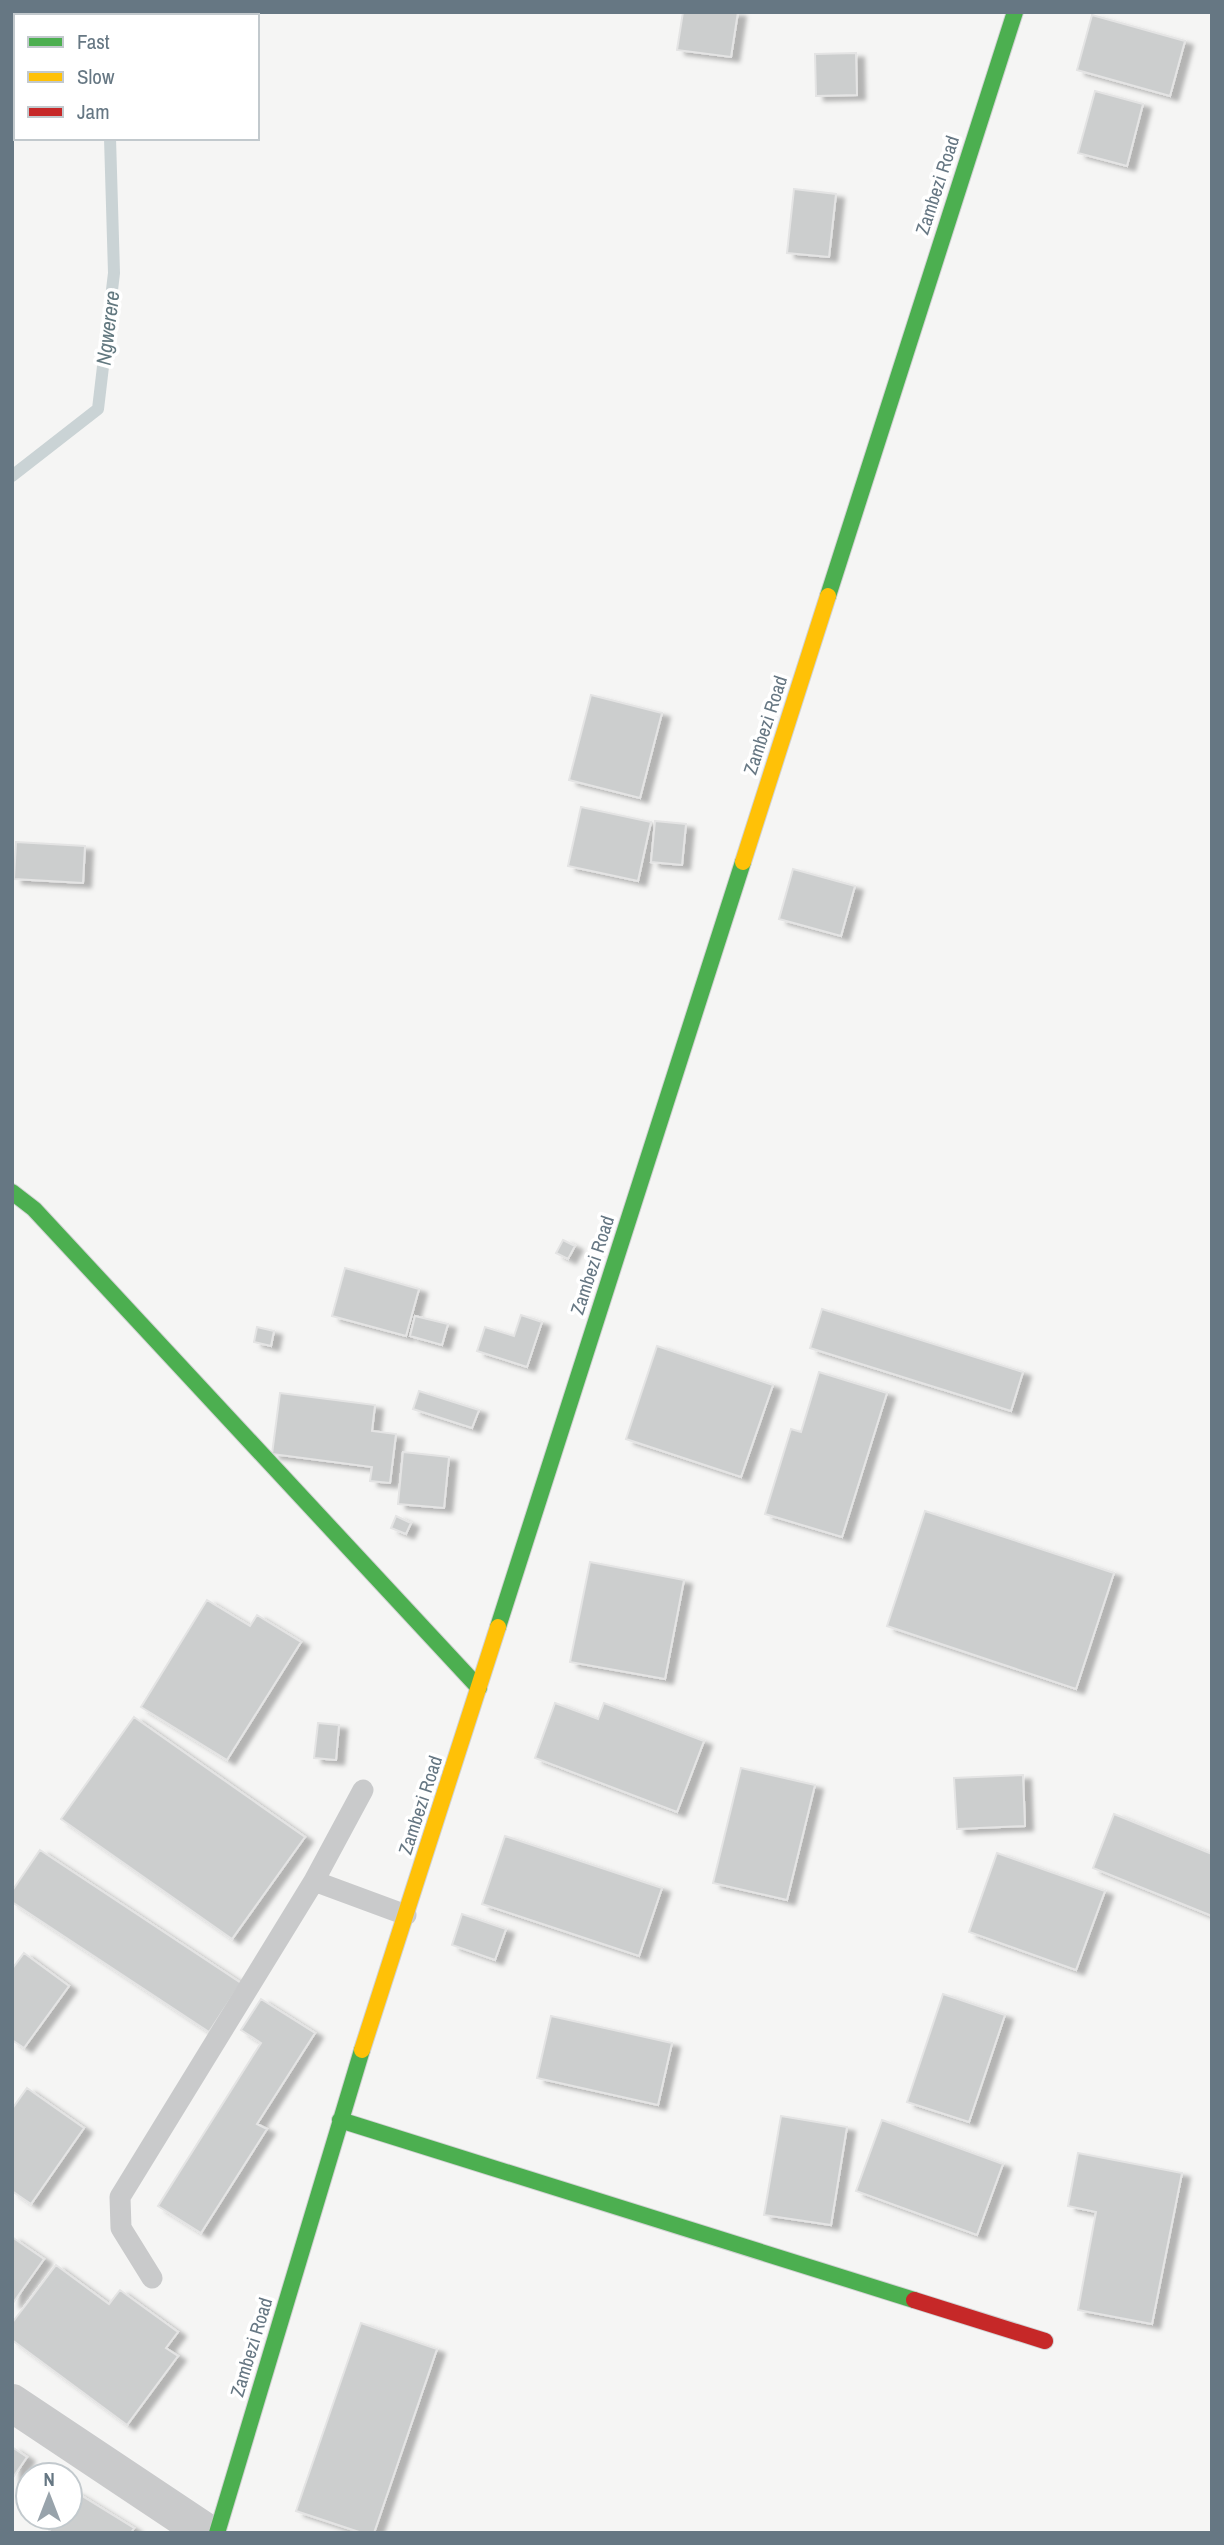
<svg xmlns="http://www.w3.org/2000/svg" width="1224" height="2545" viewBox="0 0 1224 2545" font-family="'Archivo Narrow',sans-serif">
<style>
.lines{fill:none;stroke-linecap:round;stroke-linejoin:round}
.stream{stroke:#cad3d5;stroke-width:12}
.building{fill:#cccece;stroke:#e4e4e4;stroke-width:2;filter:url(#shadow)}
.fast-casing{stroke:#d1d2d3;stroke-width:18}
.slow-casing{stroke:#d1d2d3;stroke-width:18}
.jam-casing{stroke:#d1d2d3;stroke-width:18}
.lane{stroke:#c9cacb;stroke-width:21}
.street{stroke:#c9cacb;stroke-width:38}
.fast{stroke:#4caf50;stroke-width:16}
.slow{stroke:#ffc107;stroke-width:16}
.jam{stroke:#c62828;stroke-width:16}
.labels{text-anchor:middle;stroke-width:7;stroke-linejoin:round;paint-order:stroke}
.street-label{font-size:19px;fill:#667783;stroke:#fff}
.water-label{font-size:21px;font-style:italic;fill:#62787f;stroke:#fff}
</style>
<defs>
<filter id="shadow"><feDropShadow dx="8" dy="4.5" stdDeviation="2" flood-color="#0004"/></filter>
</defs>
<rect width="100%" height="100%" fill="#f5f5f4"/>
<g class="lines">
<path class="stream" d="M 106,12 L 106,16
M 12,476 L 98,409 L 114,273 L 110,138"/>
</g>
<path class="building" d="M 683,12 L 738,12 L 731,57 L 677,50 Z
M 1092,15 L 1185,41 L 1170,96 L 1077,70 Z
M 856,53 L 857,95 L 816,96 L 815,54 Z
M 1095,91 L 1143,104 L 1127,166 L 1078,153 Z
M 794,189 L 836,194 L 829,257 L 787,253 Z
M 591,695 L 662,713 L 640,798 L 569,780 Z
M 581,807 L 651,822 L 638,881 L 568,866 Z
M 655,821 L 686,824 L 682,865 L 651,862 Z
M 16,842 L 85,846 L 83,883 L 14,879 Z
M 793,869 L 855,886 L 841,936 L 779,919 Z
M 563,1240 L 575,1246 L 568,1259 L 556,1253 Z
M 345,1268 L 419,1289 L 406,1336 L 332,1316 Z
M 822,1309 L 1023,1372 L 1011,1411 L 810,1348 Z
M 521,1315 L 542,1322 L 527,1367 L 477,1351 L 485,1327 L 514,1336 Z
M 415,1316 L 448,1324 L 442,1345 L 410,1336 Z
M 257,1327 L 274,1331 L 271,1346 L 254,1342 Z
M 657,1346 L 773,1385 L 741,1477 L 626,1439 Z
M 819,1372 L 887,1393 L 842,1537 L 765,1514 L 791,1429 L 801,1432 Z
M 419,1391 L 479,1410 L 472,1428 L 413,1409 Z
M 280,1393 L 375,1405 L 372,1431 L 396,1434 L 390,1483 L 370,1481 L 372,1467 L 272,1454 Z
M 403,1452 L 449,1457 L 444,1508 L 398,1504 Z
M 925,1511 L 1114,1573 L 1076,1689 L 887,1626 Z
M 396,1516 L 411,1523 L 406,1534 L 391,1528 Z
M 590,1562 L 684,1580 L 665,1679 L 570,1662 Z
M 207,1600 L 250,1626 L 257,1615 L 301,1642 L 227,1760 L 141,1707 Z
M 555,1703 L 598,1719 L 604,1703 L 704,1741 L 677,1812 L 535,1758 Z
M 134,1717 L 305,1837 L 232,1939 L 61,1819 Z
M 318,1723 L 339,1725 L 336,1760 L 314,1758 Z
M 741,1768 L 815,1785 L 787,1900 L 713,1883 Z
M 1023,1775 L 1025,1826 L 957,1829 L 954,1778 Z
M 1114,1814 L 1212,1854 L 1212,1916 L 1093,1868 Z
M 505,1836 L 662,1888 L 639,1956 L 482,1904 Z
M 40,1850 L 241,1983 L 209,2032 L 12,1902 L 12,1891 Z
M 997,1853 L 1105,1891 L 1076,1970 L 969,1932 Z
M 462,1914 L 506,1929 L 495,1960 L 452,1945 Z
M 24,1953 L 69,1986 L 24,2048 L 12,2040 L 12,1969 Z
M 943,1994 L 1005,2015 L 969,2122 L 907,2102 Z
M 261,1999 L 315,2033 L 257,2124 L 267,2129 L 201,2233 L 158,2206 L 261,2043 L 241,2030 Z
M 551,2016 L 672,2043 L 658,2105 L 537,2078 Z
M 27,2088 L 84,2128 L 31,2204 L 12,2191 L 12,2109 Z
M 781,2116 L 847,2127 L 831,2225 L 764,2215 Z
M 882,2120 L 1003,2164 L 977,2235 L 856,2191 Z
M 1078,2153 L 1182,2173 L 1152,2324 L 1078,2310 L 1096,2212 L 1068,2206 Z
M 12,2237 L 44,2259 L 13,2303 L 12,2303 Z
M 56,2265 L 109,2304 L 120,2290 L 178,2332 L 166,2348 L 178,2356 L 127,2425 L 12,2340 L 12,2323 Z
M 361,2323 L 437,2349 L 374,2533 L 362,2533 L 296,2511 Z
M 12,2447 L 27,2457 L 12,2479 Z
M 74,2491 L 134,2528 L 131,2533 L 48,2533 L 58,2517 L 70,2517 L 70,2497 Z"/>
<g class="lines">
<defs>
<path id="fast" d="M 828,596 L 1015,12
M 12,1192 L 34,1209 L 479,1688
M 498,1627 L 743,862
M 340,2120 L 914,2300
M 217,2533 L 362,2050"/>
<path id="slow" d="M 743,862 L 828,596
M 362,2050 L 498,1627"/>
<path id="jam" d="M 914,2300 L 1045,2341"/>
</defs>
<use href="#fast" class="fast-casing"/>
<use href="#slow" class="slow-casing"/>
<use href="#jam" class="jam-casing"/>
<path class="lane" d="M 363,1790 L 314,1881 L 406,1915
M 152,2278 L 121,2228 L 120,2197 L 314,1881"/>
<path class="street" d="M 12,2403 L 207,2533"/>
<use href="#fast" class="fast"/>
<use href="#slow" class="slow"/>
<use href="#jam" class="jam"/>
</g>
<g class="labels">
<g class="street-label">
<text transform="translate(937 185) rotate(-72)" y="7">Zambezi Road</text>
<text transform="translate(765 725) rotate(-72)" y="7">Zambezi Road</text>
<text transform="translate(592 1265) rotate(-72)" y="7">Zambezi Road</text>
<text transform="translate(420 1805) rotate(-72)" y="7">Zambezi Road</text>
<text transform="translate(251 2347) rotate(-73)" y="7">Zambezi Road</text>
</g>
<g class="water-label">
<text transform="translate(108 328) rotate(-83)" y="7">Ngwerere</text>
</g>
</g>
<rect width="1224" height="2545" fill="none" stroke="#667783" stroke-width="28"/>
<rect x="14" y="14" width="245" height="126" fill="#ffffff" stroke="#c2c9cd" stroke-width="2"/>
<rect x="28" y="37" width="35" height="10" fill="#4caf50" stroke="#c2c9cd" stroke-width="2"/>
<text x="77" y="49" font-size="21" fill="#667783">Fast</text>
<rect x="28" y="72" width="35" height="10" fill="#ffc107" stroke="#c2c9cd" stroke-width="2"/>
<text x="77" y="84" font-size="21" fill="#667783">Slow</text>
<rect x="28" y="107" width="35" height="10" fill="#c62828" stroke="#c2c9cd" stroke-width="2"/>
<text x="77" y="119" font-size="21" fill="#667783">Jam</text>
<g transform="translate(49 2496)"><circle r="33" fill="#ffffff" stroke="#c2c9cd" stroke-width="2"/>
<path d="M0-5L12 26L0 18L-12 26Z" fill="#98a3ab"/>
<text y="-10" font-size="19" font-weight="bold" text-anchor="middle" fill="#667783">N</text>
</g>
</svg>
